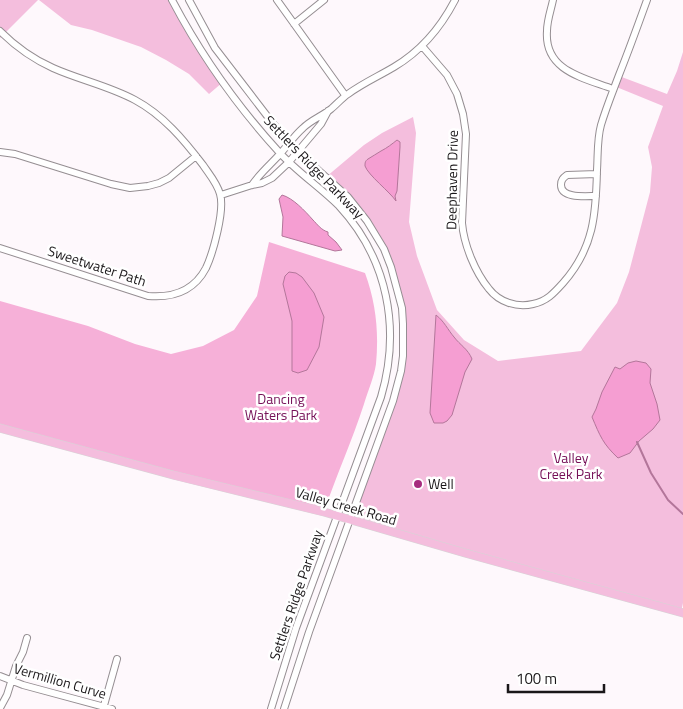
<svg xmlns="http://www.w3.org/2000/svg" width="683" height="709" viewBox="0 0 683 709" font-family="'Titillium Web',sans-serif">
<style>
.green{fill:#f4bedd}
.forest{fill:#f6b0d8}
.water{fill:#f59ed2;stroke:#b3769a}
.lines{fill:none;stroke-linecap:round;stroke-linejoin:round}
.stream{stroke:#b3769a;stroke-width:2}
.minor-casing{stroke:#958e92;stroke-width:8}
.major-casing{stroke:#d6d5d6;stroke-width:9}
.minor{stroke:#fff;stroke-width:6}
.major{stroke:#f4bddd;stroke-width:8}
.poi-dot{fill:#a62b7e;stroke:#fff;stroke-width:2}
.labels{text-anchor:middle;stroke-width:5;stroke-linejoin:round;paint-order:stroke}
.street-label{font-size:14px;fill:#1a1719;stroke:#fff}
.park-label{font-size:14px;fill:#761158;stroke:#fff}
.poi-label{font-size:14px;fill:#1a1719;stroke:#fff;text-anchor:start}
</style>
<rect width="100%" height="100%" fill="#fef8fc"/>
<path class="green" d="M 0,0 L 38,0 L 0,38 Z
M 39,0 L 172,0 L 223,82 L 209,94 L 189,74 L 166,60 L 141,47 L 92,30 L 71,25 Z
M 683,52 L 683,603 L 681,612 L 350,520 L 398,385 L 403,324 L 391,267 L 367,221 L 326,177 L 364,145 L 382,133 L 413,117 L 416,133 L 409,222 L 417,256 L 437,310 L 464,340 L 498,361 L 581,351 L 617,303 L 629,272 L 650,192 L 652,167 L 648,147 L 663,106 L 614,86 L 619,76 L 667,94 L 677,71 Z"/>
<path class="forest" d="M 269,242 L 365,273 C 376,303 379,332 376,364 C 374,377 368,391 364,404 C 352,441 336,476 324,512 L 0,428 L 0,301 L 88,326 L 135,344 L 171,354 L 203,346 L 234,330 L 257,296 Z"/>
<path class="water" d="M 397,140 L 400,142 L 400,147 L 397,191 L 395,196 L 396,201 C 390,192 368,175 365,166 C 365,163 365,161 368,159 C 372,156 377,154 381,151 C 387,148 392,144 397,140 Z
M 282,195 C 293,198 305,211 313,220 C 317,224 321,230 328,232 L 328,235 L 336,242 L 342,250 L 335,251 L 282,236 L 283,217 L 279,199 Z
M 289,272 L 296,273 L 302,277 L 314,293 L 324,317 L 319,347 L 307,370 L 298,373 L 292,371 L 292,321 L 283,284 L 285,276 Z
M 436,315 C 444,321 448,330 454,337 C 460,345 468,349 472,359 L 465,372 L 452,415 L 447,421 L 443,423 L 434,423 L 430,413 Z
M 636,361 L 646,363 L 651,369 L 650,383 L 657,404 L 660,420 L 653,429 L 639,441 L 630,453 L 618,458 C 603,444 600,436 592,417 L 596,409 L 602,392 L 615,367 L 620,369 L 628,363 Z"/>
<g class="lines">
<path class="stream" d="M 637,442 L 651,473 L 668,500 L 683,514"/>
<defs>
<path id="minor" d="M 172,0 C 201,55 237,106 279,152 C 297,172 320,187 339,206 C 388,259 401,329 381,397 L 296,628 L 271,709
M 189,0 L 215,48 L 271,121 L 297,151 L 348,197 L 367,221 L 384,249 L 391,267 L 398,293 L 402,308 L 403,324 L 403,356 L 401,371 L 393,401 L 309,632 L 284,709
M 277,0 L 345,95
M 553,0 C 551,10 547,20 547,31 C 544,71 584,78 613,89
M 294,24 L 324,0
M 0,31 C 15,46 33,59 53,68 C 80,80 109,86 135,100 C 163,115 184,140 203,165 C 209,174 217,183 220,194 C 225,210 213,253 206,268 C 194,291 172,298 148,296 L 0,248
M 422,46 L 447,75 L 457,94 L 463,114 L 466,134 L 462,223 C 464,245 475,272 489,289 C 499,302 517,308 533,304 C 547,301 554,293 563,283 C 594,248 596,214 597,170 C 598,155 597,139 601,125 C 606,108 613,91 619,75 C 629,50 638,25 647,0
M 0,152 L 15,154 L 111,184 L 130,188 L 148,186 L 159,183 L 169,178 L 196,156
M 252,185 C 260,173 271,164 280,154 C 288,145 294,136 303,128 C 311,120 322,116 331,109 C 337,104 342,98 348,94 C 363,83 379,76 394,67 C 421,51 441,27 455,0
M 221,195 L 252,185 L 262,183 L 272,178 L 289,162 L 321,124 L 328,111
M 596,196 C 587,196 561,199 561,185 C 561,180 563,178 567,175 L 597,174
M 0,676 L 23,685 L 112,709
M 0,708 L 7,695 L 16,666 L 23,652 L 27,638
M 103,709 L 117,659"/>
<path id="major" d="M 0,428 L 173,475 L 324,512 L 465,553 L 683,613"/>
</defs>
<use href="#minor" class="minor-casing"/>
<use href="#major" class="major-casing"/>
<use href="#minor" class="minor"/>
<use href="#major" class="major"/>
</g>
<circle class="poi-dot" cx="418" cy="484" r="5"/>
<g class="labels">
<g class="street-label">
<text transform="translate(314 167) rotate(46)" y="5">Settlers Ridge Parkway</text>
<text transform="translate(452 180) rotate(-89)" y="5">Deephaven Drive</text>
<text transform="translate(97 266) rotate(18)" y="5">Sweetwater Path</text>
<text transform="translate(346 506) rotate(16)" y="5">Valley Creek Road</text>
<text transform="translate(296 595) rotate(-71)" y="5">Settlers Ridge Parkway</text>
<text transform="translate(60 681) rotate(16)" y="5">Vermillion Curve</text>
</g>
<g class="park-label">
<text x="281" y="404">Dancing<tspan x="281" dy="16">Waters Park</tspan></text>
<text x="571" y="463">Valley<tspan x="571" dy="16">Creek Park</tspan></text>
</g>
<g class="poi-label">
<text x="428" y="489">Well</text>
</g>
</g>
<path d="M508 684v8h96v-8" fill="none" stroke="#1a1719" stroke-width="2.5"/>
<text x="516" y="684" font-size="15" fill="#1a1719" stroke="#ffffff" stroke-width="4" paint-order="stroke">100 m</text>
</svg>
